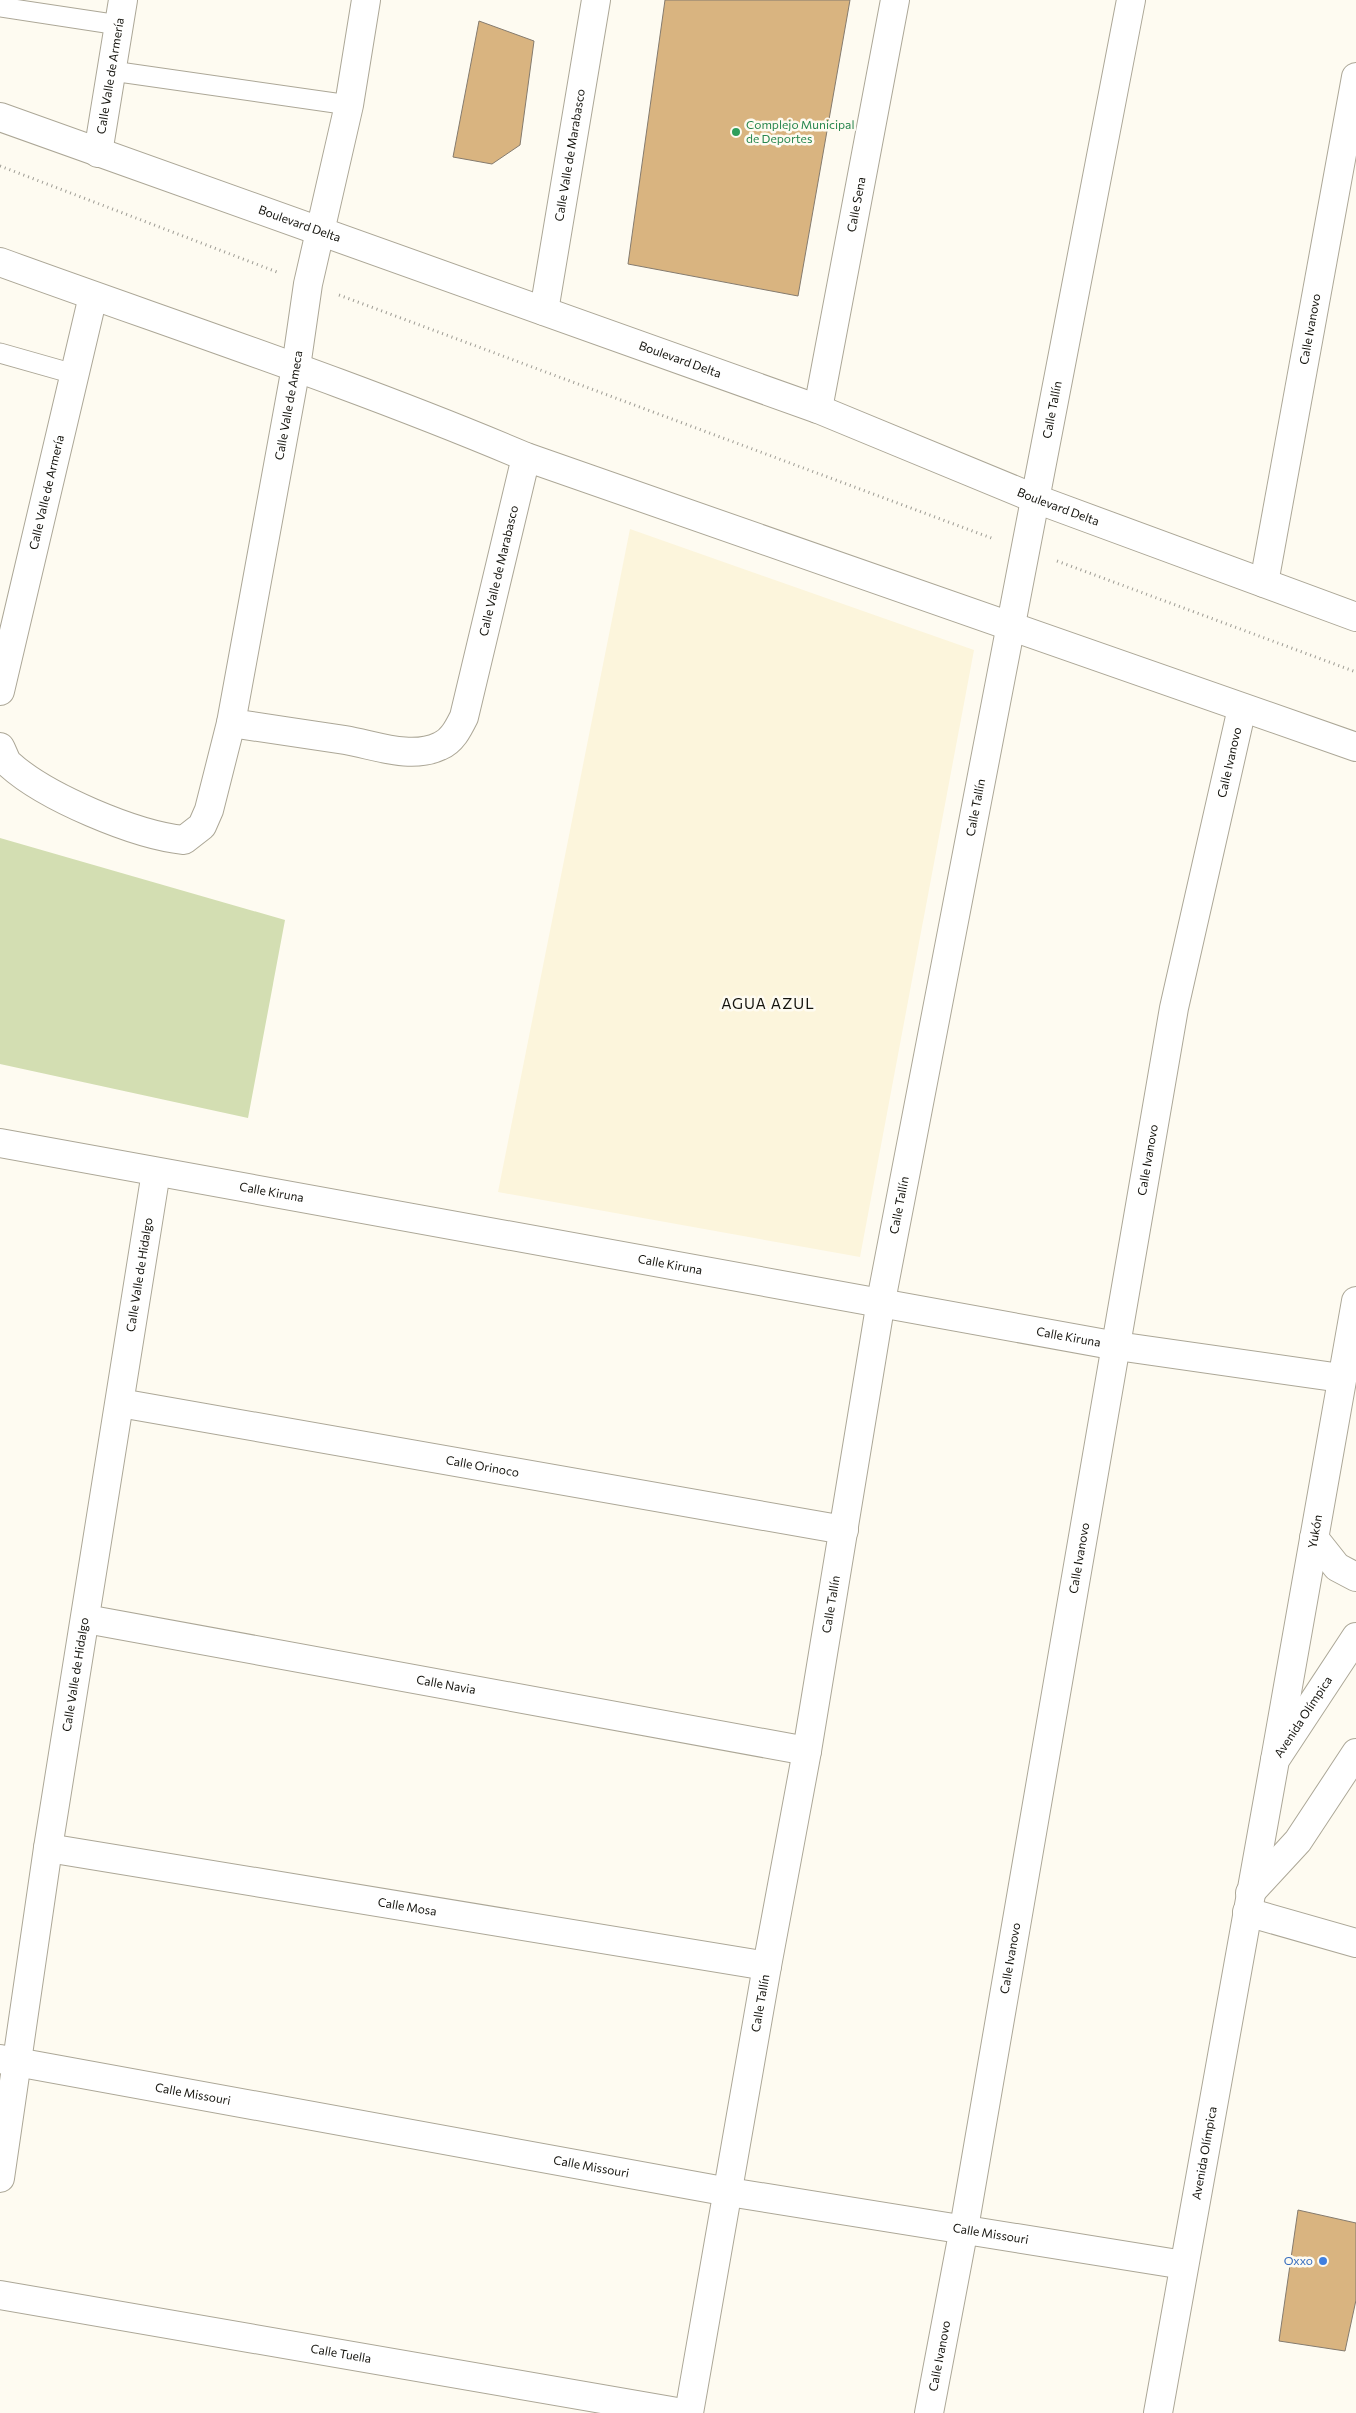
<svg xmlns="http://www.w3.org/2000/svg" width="1356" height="2413" viewBox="0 0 1356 2413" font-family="Commissioner,sans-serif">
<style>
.built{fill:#fcf5dc}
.garden{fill:#d3deb2}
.building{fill:#d9b480;stroke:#857b6e}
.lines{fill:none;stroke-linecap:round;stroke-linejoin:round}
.service-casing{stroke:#aca797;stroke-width:21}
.minor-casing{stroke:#aca797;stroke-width:30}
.tertiary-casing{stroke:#aca797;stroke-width:30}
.primary-casing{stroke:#aca797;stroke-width:30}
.path{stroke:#9e9c94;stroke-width:3;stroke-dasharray:1 4;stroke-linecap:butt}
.service{stroke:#fff;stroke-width:19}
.minor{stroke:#fff;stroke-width:28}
.tertiary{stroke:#fff;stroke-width:28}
.primary{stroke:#fff;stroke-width:28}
.leisure-dot{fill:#2e9e5b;stroke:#fefbf1;stroke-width:2}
.shop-dot{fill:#3f7fe0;stroke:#fefbf1;stroke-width:2}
.labels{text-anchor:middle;stroke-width:5;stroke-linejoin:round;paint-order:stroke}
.street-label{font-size:12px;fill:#15140e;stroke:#fefbf1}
.leisure-label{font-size:12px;fill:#27864d;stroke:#fefbf1;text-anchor:start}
.shop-label{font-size:12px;fill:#366cbe;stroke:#fefbf1;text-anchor:end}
.quarter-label{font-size:15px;letter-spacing:1px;fill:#15140e;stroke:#fefbf1}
</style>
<rect width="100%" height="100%" fill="#fefbf1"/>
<path class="built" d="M 630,529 L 974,650 L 860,1257 L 498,1192 Z"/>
<path class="garden" d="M 0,838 L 285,920 L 248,1118 L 0,1064 Z"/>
<path class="building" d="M 665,0 L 850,0 L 798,296 L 628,264 Z
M 479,21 L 534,41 L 520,145 L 492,164 L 453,157 Z
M 1298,2210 L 1356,2223 L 1356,2300 L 1345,2351 L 1279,2341 Z"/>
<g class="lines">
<defs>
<path id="service" d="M 0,7 L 119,25
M 112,71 L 349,105
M 0,353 L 74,374"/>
<g id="minor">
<path id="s1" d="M 98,153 L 123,0"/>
<path id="s2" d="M 544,311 L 596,0"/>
<path id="s3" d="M 818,409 L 895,0"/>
<path id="s4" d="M 1264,583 L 1356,77"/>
<path id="s5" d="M 0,691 L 93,296"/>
<path id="s6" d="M 231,723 C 269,729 307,734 345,740 C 375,745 411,760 440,746 C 452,741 458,729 464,717 L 526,457"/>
<path id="s7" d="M 0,747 C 3,752 5,760 9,764 C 45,797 135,835 184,840 L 202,826 L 209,810 L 231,723 L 296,367 L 308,284 L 349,105 L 366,0"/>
<path id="s8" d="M 0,1143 L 1117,1346 L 1341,1378"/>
<path id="s9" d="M 120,1403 L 844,1530"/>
<path id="s10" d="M 86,1619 L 807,1751"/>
<path id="s11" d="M 1275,1760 L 1356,1301"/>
<path id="s12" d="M 48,1848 L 767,1966"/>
<path d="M 1247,1912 L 1356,1943"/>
<path id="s13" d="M 0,2059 L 729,2192 L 1184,2265"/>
<path id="s14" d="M 0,2178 L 48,1848 L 156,1172"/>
<path id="s15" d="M 0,2295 L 683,2413"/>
<path id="s16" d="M 689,2413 L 767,1966 L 807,1751 L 881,1301 L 1131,0"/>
<path id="s17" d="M 929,2413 L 964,2228 L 1174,1008 L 1242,708"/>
</g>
<g id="tertiary">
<path d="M 1314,1538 L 1337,1567 L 1356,1577"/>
<path d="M 1250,1893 L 1298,1841 L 1356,1753"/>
<path id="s18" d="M 1158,2413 L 1275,1760 L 1356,1637"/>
</g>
<g id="primary">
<path id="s19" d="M 0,117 L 818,409 L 1036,499 L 1356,617"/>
<path d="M 0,262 C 176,326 354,384 526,457 L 1356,747"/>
</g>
</defs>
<use href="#service" class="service-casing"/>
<use href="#minor" class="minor-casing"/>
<use href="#tertiary" class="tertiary-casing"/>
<use href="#primary" class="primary-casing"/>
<path class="path" d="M 0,166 L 277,272
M 339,295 L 994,539
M 1057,561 L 1356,672"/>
<use href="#service" class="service"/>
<use href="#minor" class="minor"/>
<use href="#tertiary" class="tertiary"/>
<use href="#primary" class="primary"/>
</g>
<circle class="leisure-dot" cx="736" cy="132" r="5"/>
<circle class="shop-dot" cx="1323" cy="2261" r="5"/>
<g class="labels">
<g class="street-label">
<text dy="4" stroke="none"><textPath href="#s1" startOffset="78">Calle Valle de Armería</textPath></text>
<text dy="4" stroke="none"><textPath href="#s2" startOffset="158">Calle Valle de Marabasco</textPath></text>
<text dy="4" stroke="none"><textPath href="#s3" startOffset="208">Calle Sena</textPath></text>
<text dy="4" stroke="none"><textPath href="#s19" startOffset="318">Boulevard Delta</textPath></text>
<text dy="4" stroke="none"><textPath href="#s4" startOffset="258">Calle Ivanovo</textPath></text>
<text dy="4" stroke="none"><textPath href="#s19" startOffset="722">Boulevard Delta</textPath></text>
<text dy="4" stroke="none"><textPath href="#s7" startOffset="665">Calle Valle de Ameca</textPath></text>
<text dy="4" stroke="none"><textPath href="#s16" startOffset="2036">Calle Tallín</textPath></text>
<text dy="4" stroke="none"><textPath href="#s5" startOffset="204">Calle Valle de Armería</textPath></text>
<text dy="4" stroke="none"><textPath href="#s19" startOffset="1128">Boulevard Delta</textPath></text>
<text dy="4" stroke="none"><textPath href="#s6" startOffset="401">Calle Valle de Marabasco</textPath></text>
<text dy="4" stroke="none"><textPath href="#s17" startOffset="1678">Calle Ivanovo</textPath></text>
<text dy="4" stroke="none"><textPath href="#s16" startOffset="1631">Calle Tallín</textPath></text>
<text dy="4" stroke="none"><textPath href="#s17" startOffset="1272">Calle Ivanovo</textPath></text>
<text dy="4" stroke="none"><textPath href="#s8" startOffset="276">Calle Kiruna</textPath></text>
<text dy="4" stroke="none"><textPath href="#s16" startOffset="1226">Calle Tallín</textPath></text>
<text dy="4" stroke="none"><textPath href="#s8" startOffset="681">Calle Kiruna</textPath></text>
<text dy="4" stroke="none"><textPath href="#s14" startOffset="914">Calle Valle de Hidalgo</textPath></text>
<text dy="4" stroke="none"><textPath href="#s8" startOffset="1086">Calle Kiruna</textPath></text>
<text dy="4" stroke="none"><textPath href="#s9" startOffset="368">Calle Orinoco</textPath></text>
<text dy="4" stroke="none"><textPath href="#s11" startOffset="232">Yukón</textPath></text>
<text dy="4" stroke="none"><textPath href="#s17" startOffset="868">Calle Ivanovo</textPath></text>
<text dy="4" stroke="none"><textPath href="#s16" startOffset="821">Calle Tallín</textPath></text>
<text dy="4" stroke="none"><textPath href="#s14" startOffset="509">Calle Valle de Hidalgo</textPath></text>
<text dy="4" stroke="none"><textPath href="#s10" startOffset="366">Calle Navia</textPath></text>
<text dy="4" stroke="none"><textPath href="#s18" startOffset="715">Avenida Olímpica</textPath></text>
<text dy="4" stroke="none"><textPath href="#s12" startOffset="364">Calle Mosa</textPath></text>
<text dy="4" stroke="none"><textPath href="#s17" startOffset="462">Calle Ivanovo</textPath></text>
<text dy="4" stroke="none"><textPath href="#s16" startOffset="416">Calle Tallín</textPath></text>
<text dy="4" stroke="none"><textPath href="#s13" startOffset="196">Calle Missouri</textPath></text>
<text dy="4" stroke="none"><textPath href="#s18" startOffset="264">Avenida Olímpica</textPath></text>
<text dy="4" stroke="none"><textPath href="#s13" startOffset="601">Calle Missouri</textPath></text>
<text dy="4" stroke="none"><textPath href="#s13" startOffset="1006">Calle Missouri</textPath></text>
<text dy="4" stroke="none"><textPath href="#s15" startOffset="346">Calle Tuella</textPath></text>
<text dy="4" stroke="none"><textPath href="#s17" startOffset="58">Calle Ivanovo</textPath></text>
</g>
<g class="leisure-label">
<text x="746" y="129">Complejo Municipal<tspan x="746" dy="14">de Deportes</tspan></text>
</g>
<g class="shop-label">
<text x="1313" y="2265">Oxxo</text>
</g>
<g class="quarter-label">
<text x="768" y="1009">AGUA AZUL</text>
</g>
</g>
</svg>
